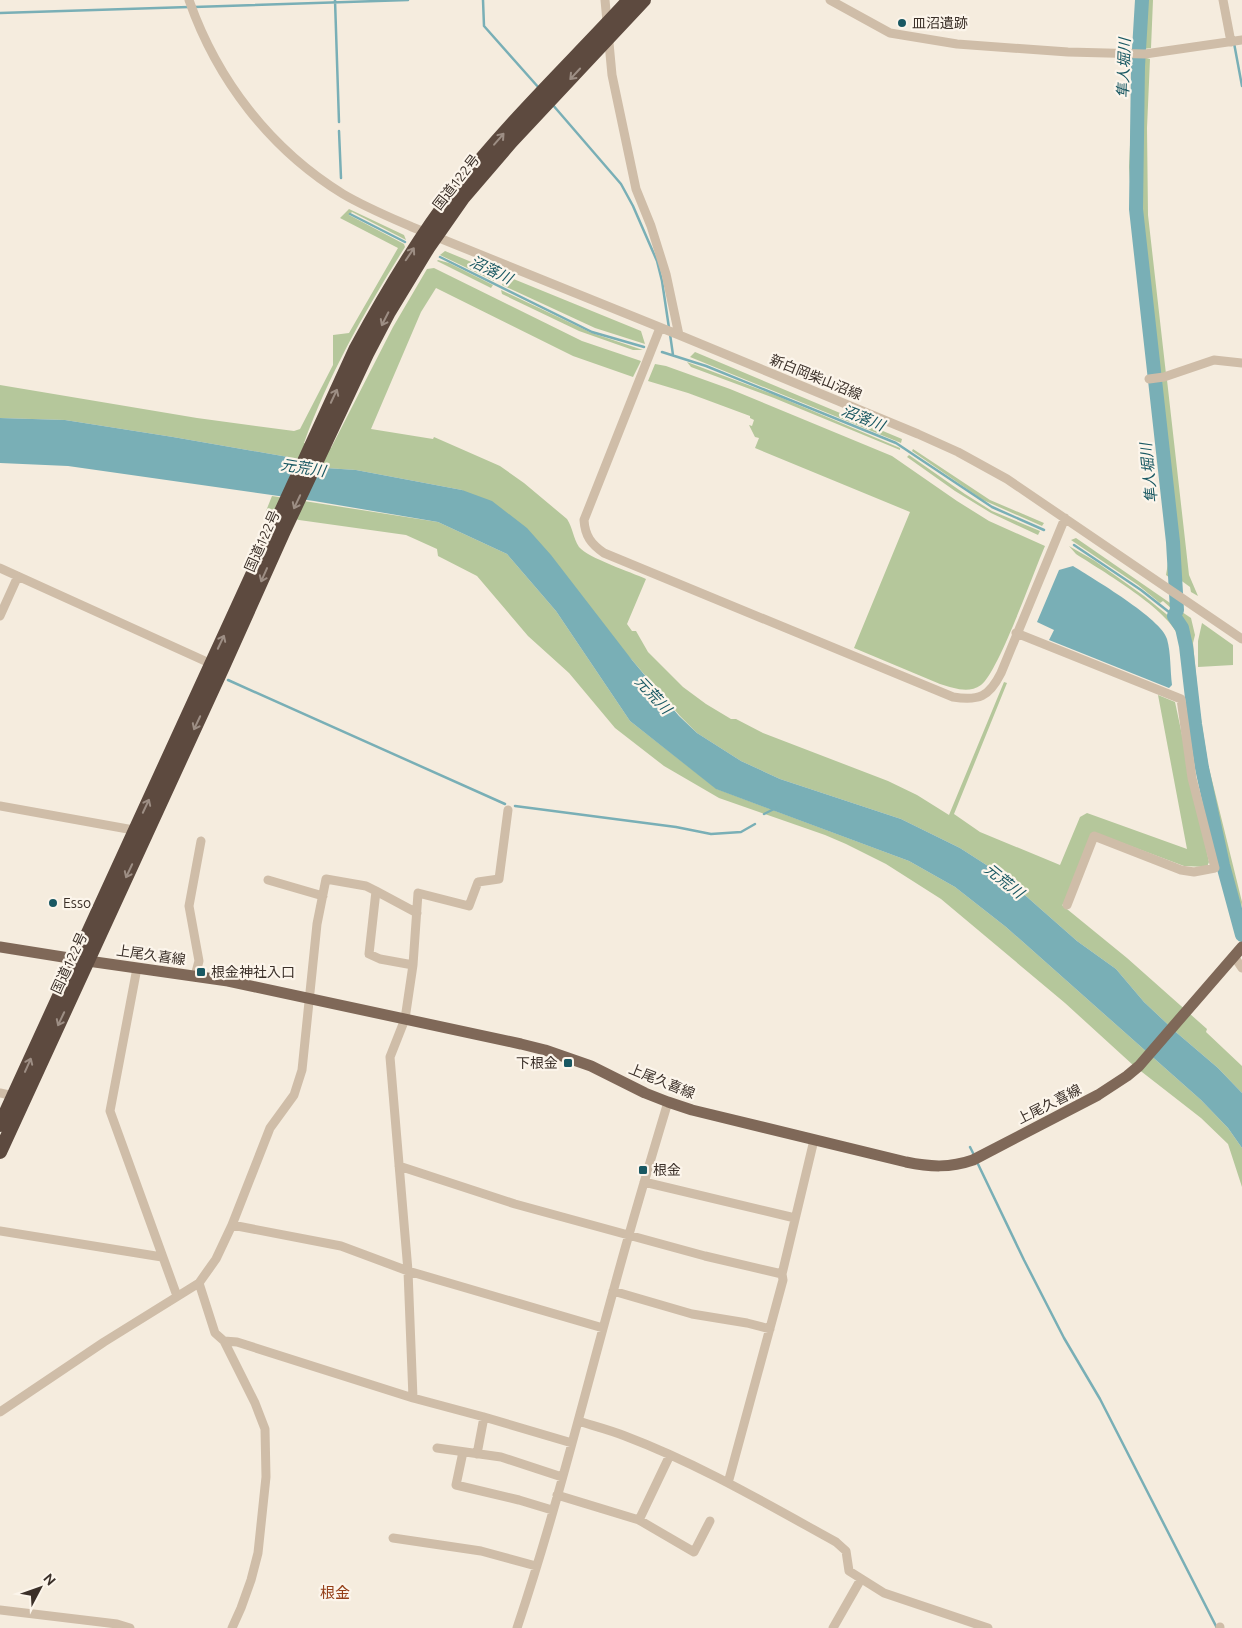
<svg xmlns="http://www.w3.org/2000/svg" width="1242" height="1628" viewBox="0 0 1242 1628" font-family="Ubuntu,'Noto Sans JP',sans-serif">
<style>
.green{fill:#b5c79b}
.water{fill:#79afb6}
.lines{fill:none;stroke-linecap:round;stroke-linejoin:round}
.stream{stroke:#79afb6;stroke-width:2.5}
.river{stroke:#79afb6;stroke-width:14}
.minor{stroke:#cfbda8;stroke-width:9}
.major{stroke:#7f6858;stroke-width:11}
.highway{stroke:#5d4a3f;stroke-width:14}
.oneway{stroke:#9d8e84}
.poi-dot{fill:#195862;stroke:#fcf5eb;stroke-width:2}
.labels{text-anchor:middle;stroke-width:4.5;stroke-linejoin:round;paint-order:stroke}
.poi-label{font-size:14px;fill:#3b3029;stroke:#fcf5eb;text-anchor:start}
.street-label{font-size:14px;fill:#3b3029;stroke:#fcf5eb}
.water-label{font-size:15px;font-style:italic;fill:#195862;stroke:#fcf5eb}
.neighbourhood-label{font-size:15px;fill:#943f18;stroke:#fcf5eb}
</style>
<rect width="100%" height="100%" fill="#f5ecde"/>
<path class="green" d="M 1138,0 L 1140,0 L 1138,50 L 1135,50 Z
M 1145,0 L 1153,0 L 1151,48 L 1143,49 Z
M 1134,57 L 1137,57 L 1133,145 L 1135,211 L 1152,376 L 1149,376 L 1134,241 L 1129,167 Z
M 1143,57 L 1150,59 L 1147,128 L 1148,215 L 1166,374 L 1157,374 L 1142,237 L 1138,170 Z
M 349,209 L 404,235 L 406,240 L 352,212 L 349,215 L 404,244 L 405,247 C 366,309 329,374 304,443 L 331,448 L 393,327 L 427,269 L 434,268 L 582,341 L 641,361 L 633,377 L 573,356 L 436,288 L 421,312 L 371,429 L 433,439 L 434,437 L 500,466 L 524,483 L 567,519 C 573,528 573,538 579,547 C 588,558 631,572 646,579 L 627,624 L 632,631 L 636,631 L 648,652 L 683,687 L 706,704 L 731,719 L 736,719 L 763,733 L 888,781 L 917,795 L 949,815 L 1004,682 L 1007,683 L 954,814 L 980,832 L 1060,865 L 1080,817 L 1087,813 L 1187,849 L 1158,695 L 1175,702 L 1209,862 L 1207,867 L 1184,866 L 1093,832 L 1065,903 L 1062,905 L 1127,958 L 1207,1029 L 1206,1032 L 1242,1066 L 1242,1093 L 1218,1068 L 1177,1033 L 1144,1002 L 1116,969 L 1077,941 L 1002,875 L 960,848 L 901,819 L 780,779 L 741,761 L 697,733 L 680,716 L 632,660 L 462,490 L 356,470 L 326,468 L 291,460 L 288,457 L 173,437 L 65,420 L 0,418 L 0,385 L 197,418 L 294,431 L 300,429 L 333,365 L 333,335 L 349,333 L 398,248 L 340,218 Z
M 445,251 L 498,273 L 494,281 L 440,255 Z
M 438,260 L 449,263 L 493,285 L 491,288 L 437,261 Z
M 506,276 L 641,331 L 645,344 L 595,328 L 502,285 Z
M 501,290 L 592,333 L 643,350 L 633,350 L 579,331 L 502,294 Z
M 695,352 L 902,439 L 901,443 L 690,357 Z
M 687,362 L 775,395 L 900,448 L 900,450 L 774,398 L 691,367 Z
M 655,364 L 666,366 L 730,389 L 892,456 L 957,501 L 989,521 L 1045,546 C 1034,571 998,673 981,685 C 968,694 954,688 940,684 L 854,648 L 910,512 L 755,448 L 759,438 L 755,437 L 749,425 L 752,426 L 754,420 L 750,418 L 750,416 L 688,393 L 648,381 Z
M 1167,380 L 1189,575 L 1198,596 L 1191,592 L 1190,587 L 1179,579 L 1177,546 L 1158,382 Z
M 1153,383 L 1170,531 L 1172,555 L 1170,578 L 1166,575 L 1170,551 L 1150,384 Z
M 913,449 L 990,500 L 1044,523 L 1042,526 L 983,500 L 912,451 Z
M 909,455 L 965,494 L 992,511 L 1040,531 L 1038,535 L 991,513 L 955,491 L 907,457 Z
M 272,496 L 438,522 L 507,554 L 556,611 L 630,721 L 717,789 L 909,861 L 955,887 L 1006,927 L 1201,1100 L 1228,1128 L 1242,1148 L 1242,1187 L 1228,1144 L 1201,1118 L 1133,1065 L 1065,1003 L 941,899 L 886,864 L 846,844 L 825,835 L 719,798 L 664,766 L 615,728 L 569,673 L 528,636 L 477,576 L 438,556 L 437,549 L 406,535 L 299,520 L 266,511 Z
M 1076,538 L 1173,605 L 1172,609 L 1163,601 L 1160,603 L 1138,585 L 1071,540 Z
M 1069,546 L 1095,561 L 1144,596 L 1176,622 L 1181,630 L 1188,672 L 1197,756 L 1206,801 L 1234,913 L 1230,914 L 1198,780 L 1187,708 L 1179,638 C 1170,610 1102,571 1076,554 Z
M 1179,610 L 1191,618 L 1195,635 L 1193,643 L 1199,706 L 1208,764 L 1242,902 L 1241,911 L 1206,776 L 1198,721 L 1191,646 L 1184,626 L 1177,618 Z
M 1202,623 L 1233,645 L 1233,665 L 1198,667 L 1198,641 Z"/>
<path class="water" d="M 0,418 L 65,420 L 173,437 L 288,457 L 291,460 L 326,468 L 356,470 L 462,490 L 492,501 L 527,528 L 551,555 L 632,660 L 679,716 L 697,733 L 741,761 L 780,779 L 901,819 L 960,848 L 1002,875 L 1077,941 L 1116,969 L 1144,1002 L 1177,1033 L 1218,1068 L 1242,1093 L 1242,1148 L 1228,1128 L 1201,1100 L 1006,927 L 955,887 L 909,861 L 716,789 L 630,721 L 556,611 L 507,554 L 438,522 L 314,501 L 68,466 L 0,463 Z
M 1073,566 C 1092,578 1162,619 1167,639 C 1171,653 1170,670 1172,685 L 1169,688 L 1049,640 L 1054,630 L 1037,622 L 1059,570 Z"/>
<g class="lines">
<path class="stream" d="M 335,0 L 339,122
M 483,0 L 484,26 L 539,88
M 194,7 L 408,0
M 0,13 L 189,7
M 1234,43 L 1242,86
M 552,104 L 621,184 L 633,206 L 657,261 L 662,281 L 669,328
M 339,131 L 341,178
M 350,214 L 405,242
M 440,257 L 592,332 L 644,347
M 670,334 L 673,355
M 662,352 L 706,366 L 896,443 L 992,507 L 1044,530
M 1074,545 L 1141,590 L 1174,616
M 228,680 L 505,804
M 515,806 L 676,827 L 711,834 L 741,832 L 755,824
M 764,814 L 776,808
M 970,1147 L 974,1155
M 977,1162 L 1024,1260 L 1064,1338 L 1100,1399 L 1217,1628"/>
<path class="river" d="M 1142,0 L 1138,66 L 1136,209 L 1173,542 L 1177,610 L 1174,616 L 1182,628 L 1186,646 L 1195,724 L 1202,768 L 1223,865 L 1242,935"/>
<path class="minor" d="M 189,0 C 217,80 270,149 343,194 C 365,207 389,217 412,227 L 679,335 L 918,434 L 958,452 L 1007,479 L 1242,639
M 605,0 L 612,75 L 636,189 L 651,226 L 666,274 L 679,335
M 830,0 L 890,33 L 957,44 L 1068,52 L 1145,54 L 1242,40
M 1223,0 L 1231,42
M 660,328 L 584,520 C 585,536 591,544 604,553 L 953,697 C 979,701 989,697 1001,673 L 1065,518
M 1149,379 L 1164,377 L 1214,360 L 1242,363
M 0,568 L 216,666
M 0,616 L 18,576
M 1016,633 L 1181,699 L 1192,778 L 1215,868 L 1194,872 L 1181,870 L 1094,836 L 1067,905
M 0,806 L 139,831
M 268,880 L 323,896
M 376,891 L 417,913
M 1234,956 L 1242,968
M 137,968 L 110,1111 L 177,1296
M 195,976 L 199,961 L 189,906 L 201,841
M 0,1093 L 14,1096
M 399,1166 L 515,1204 L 705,1256 L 782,1274
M 644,1182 L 795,1218
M 232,1225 L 341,1246 L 408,1271 L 603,1328
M 0,1231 L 162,1257
M 613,1291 L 692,1314 L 747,1323 L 770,1329
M 224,1341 L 237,1342 L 413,1398 L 484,1417 L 572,1443
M 413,1398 L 408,1271 L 390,1057 L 405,1019 L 413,965 L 418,893 L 469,906 L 478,882 L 499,879 L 508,810
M 0,1412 L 104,1342 L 199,1283
M 578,1421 C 594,1426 610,1430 625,1436 C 699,1464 767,1504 836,1542 L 846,1551 L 849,1571 L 884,1593 L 988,1628
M 437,1448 L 501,1457 L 562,1477
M 463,1452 L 456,1485 L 519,1500 L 552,1510
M 477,1454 L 484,1417
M 670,1455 L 639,1520 L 694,1552 L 710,1521
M 728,1483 L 783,1280 L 782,1274 L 814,1140
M 557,1495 L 639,1520
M 393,1538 L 481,1551 L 536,1566
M 0,1610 L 117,1624 L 130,1628
M 1220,1627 L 1220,1628
M 232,1628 L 241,1608 L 251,1580 L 258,1553 L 266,1477 L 265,1429 L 255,1403 L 224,1341 L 215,1333 L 199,1283 L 216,1259 L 232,1225 L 270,1128 L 294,1095 L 302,1070 L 317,924 L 326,879 L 366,886 L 376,891 L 369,954 L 380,959 L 413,965
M 517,1628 C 554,1518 582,1404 613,1292 C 630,1229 649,1165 668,1102
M 833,1628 L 861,1579"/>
<path class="major" d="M 0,947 L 88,961 L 228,981 L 521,1044 L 545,1050 L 591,1066 L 645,1093 L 668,1102 L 692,1110 L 906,1162 C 930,1167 950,1168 973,1160 L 1098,1095 L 1127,1076 L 1139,1066 L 1242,947"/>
<path class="highway" d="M 0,1125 L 356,348 C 386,293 417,240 455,191 C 508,123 571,63 629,0
M 0,1152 L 222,669 L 284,531 L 367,354 L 389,312 L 428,248 L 463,198 L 511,142 L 644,0"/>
</g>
<defs><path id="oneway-shaft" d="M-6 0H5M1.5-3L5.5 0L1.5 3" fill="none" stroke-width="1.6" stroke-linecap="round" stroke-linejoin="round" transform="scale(1.25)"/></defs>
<g class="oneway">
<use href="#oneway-shaft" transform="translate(575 74) rotate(133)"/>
<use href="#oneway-shaft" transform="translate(499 139) rotate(-49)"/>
<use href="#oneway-shaft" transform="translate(410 254) rotate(-56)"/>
<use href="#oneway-shaft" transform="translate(385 319) rotate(117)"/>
<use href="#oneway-shaft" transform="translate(334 396) rotate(-65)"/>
<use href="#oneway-shaft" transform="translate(297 502) rotate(115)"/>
<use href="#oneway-shaft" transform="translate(264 575) rotate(114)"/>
<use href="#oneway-shaft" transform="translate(221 642) rotate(-65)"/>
<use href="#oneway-shaft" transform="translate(197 723) rotate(115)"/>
<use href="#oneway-shaft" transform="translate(146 806) rotate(-65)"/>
<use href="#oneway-shaft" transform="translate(129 871) rotate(115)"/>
<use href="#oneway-shaft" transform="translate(61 1019) rotate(115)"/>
<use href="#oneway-shaft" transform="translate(28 1065) rotate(-66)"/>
</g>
<g class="poi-dot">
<circle cx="902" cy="23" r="5"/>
<circle cx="53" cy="903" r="5"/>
<rect x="196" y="967" width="10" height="10" rx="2.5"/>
<rect x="563" y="1058" width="10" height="10" rx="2.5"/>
<rect x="638" y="1165" width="10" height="10" rx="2.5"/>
</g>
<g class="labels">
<g class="poi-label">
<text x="912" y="28">皿沼遺跡</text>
<text x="63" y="908">Esso</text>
<text x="211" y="977">根金神社入口</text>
<text x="558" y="1068" text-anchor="end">下根金</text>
<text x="653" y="1175">根金</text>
</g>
<g class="street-label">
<text transform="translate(456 182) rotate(-52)" y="5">国道122号</text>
<text transform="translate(816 377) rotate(22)" y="5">新白岡柴山沼線</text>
<text transform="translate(262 541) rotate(-66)" y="5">国道122号</text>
<text transform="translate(151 955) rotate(8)" y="5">上尾久喜線</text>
<text transform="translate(69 963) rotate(-65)" y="5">国道122号</text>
<text transform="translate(662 1081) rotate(22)" y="5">上尾久喜線</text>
<text transform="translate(1049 1104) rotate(-27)" y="5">上尾久喜線</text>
</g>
<g class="water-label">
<text transform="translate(1124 68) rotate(-88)" y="5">隼人堀川</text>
<text transform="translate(491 270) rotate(26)" y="5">沼落川</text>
<text transform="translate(863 418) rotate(22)" y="5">沼落川</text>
<text transform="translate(303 468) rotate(9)" y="5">元荒川</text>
<text transform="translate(1149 473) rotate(-96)" y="5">隼人堀川</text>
<text transform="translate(653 695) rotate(47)" y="5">元荒川</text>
<text transform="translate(1004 881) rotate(39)" y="5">元荒川</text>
</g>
<g class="neighbourhood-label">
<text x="335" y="1598">根金</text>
</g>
</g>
<g transform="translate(40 1588) rotate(49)" stroke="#fcf5eb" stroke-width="4" paint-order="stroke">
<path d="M0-4L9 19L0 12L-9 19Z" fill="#3b3029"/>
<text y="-8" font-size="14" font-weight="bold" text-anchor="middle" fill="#3b3029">N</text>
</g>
</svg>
